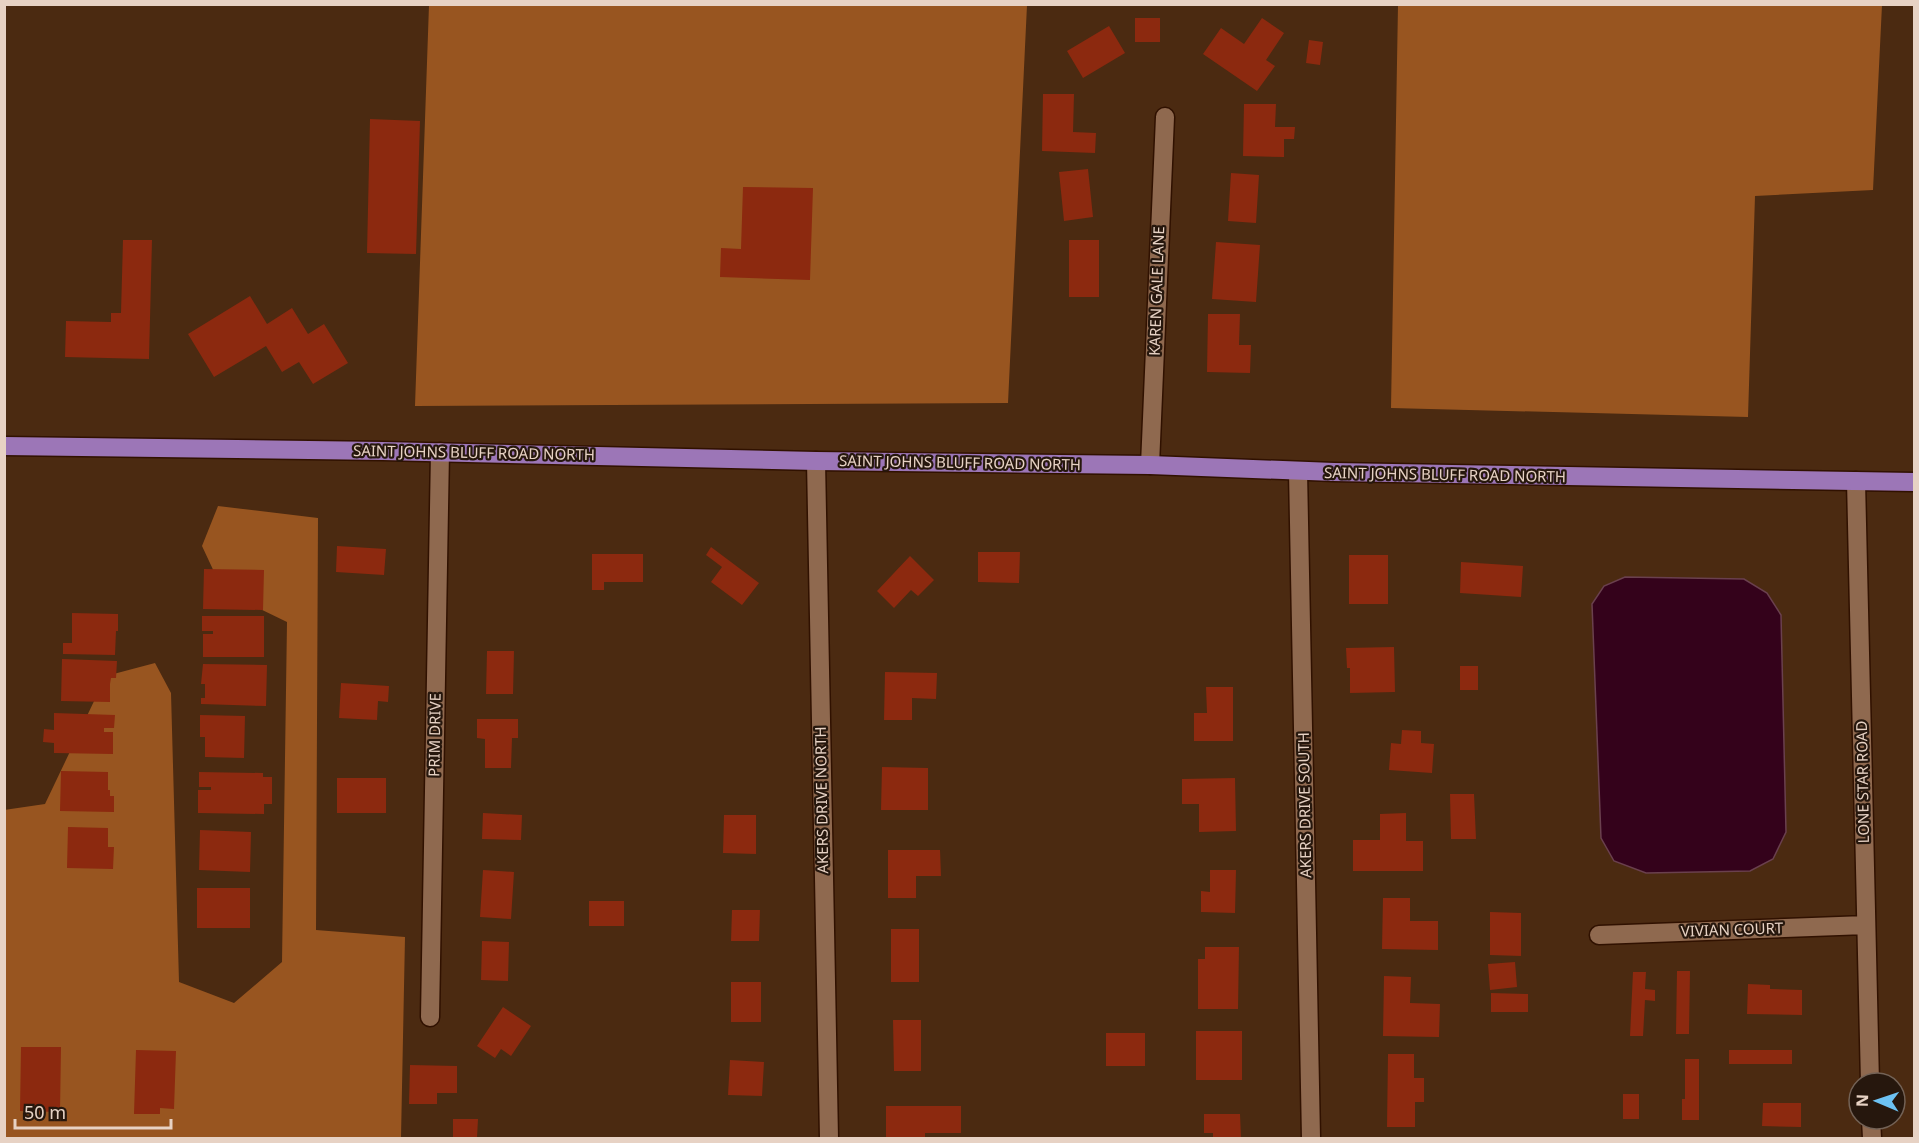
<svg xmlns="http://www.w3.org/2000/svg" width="1919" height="1143" viewBox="0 0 1919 1143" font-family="'Noto Sans',sans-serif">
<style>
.forest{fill:#985520}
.water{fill:#34021b;stroke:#6a404e;stroke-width:1.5}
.building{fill:#8c290f}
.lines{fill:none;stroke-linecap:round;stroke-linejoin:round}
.minor-casing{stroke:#301100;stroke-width:21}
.major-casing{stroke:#301100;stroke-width:21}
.minor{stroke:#8f694f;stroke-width:18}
.major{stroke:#9c76b7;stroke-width:18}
.labels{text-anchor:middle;stroke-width:4.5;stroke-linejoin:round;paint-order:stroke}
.street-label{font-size:15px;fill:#e7d2c4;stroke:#26170d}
</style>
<rect width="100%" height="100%" fill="#4b2a11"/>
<path class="forest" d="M 429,5 L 1027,5 L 1008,403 L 415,406 Z
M 1398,5 L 1882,5 L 1873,190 L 1755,196 L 1748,417 L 1391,408 Z
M 218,506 L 318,518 L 316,930 L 405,937 L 401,1138 L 5,1138 L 4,810 L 45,804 L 106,676 L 155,663 L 171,693 L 179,982 L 234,1003 L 282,962 L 287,622 L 223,591 L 202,546 Z"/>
<path class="water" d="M 1625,577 L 1744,579 L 1767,593 L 1781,615 L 1786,832 L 1773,859 L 1750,871 L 1646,873 L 1614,861 L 1601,838 L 1592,604 L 1604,586 Z"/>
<path class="building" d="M 1135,18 L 1160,18 L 1160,42 L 1135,42 Z
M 1262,18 L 1284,33 L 1266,60 L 1275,66 L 1257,91 L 1203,54 L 1221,28 L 1244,44 Z
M 1109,26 L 1125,53 L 1083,78 L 1067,51 Z
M 1309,40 L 1323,42 L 1320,65 L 1306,63 Z
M 1043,94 L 1074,94 L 1073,132 L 1096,133 L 1095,153 L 1042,151 Z
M 1244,104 L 1276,104 L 1275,127 L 1295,127 L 1294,139 L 1284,139 L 1284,157 L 1243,156 Z
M 370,119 L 420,121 L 416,254 L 367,253 Z
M 1088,169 L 1093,217 L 1064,221 L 1059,172 Z
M 1231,173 L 1259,175 L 1256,223 L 1228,221 Z
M 743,187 L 813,188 L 810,280 L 720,277 L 721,248 L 741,249 Z
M 123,240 L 152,240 L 149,359 L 65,357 L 66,321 L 111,322 L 111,313 L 121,313 Z
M 1069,240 L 1099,240 L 1099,297 L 1069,297 Z
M 1216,242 L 1260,245 L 1256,302 L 1212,299 Z
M 250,296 L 267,324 L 292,308 L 308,334 L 324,324 L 348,363 L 313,384 L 299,362 L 282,372 L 266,346 L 214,377 L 188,334 Z
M 1208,314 L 1240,314 L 1239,345 L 1251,345 L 1250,373 L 1207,372 Z
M 337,546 L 386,549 L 384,575 L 336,572 Z
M 711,547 L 759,583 L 742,605 L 711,582 L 722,567 L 706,555 Z
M 978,552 L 1020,552 L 1019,583 L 978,582 Z
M 592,554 L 643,554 L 643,582 L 604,582 L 604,590 L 592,590 Z
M 1349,555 L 1388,555 L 1388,604 L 1349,604 Z
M 910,556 L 934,580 L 918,596 L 911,590 L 894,608 L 877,591 Z
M 1461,562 L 1523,566 L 1521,597 L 1460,593 Z
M 204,569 L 264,570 L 263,610 L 203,609 Z
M 72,613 L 118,614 L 118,631 L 116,631 L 115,655 L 63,654 L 63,643 L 72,643 Z
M 202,616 L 264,616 L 264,657 L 203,657 L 203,634 L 213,634 L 213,631 L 202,631 Z
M 1394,647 L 1395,692 L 1350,693 L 1350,668 L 1347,668 L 1346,648 Z
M 487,651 L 514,651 L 513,694 L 486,694 Z
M 62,659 L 117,661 L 116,678 L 111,678 L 110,684 L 110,702 L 61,701 Z
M 203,664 L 267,665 L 266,706 L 201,704 L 201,698 L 205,698 L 205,684 L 201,684 Z
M 1460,666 L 1478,666 L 1478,690 L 1460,690 Z
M 885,672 L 937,673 L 936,699 L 912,698 L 912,720 L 884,720 Z
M 341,683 L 389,686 L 388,702 L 378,701 L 377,720 L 339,718 Z
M 1206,687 L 1233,687 L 1233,741 L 1194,741 L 1194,713 L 1207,713 Z
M 54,713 L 115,715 L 114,728 L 104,728 L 104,732 L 113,732 L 113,754 L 54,753 L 54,743 L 43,742 L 44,729 L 54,730 Z
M 200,715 L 245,716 L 244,758 L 205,757 L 205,737 L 200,737 Z
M 477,719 L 518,719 L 518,738 L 512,738 L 511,768 L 485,768 L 485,739 L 477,738 Z
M 1402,730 L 1421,731 L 1421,743 L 1434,744 L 1432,773 L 1389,770 L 1391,743 L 1401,744 Z
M 882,767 L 928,768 L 928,810 L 881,810 Z
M 61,771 L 108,772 L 108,790 L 110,790 L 110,796 L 114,796 L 114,812 L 60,811 Z
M 199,772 L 263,773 L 263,777 L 272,777 L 272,804 L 264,804 L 264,814 L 198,813 L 198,790 L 211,790 L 211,787 L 199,787 Z
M 337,778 L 386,778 L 386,813 L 337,813 Z
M 1235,778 L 1236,831 L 1199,832 L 1199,804 L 1182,804 L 1182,779 Z
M 1450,794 L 1474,794 L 1476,839 L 1451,839 Z
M 483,813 L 522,815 L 521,840 L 482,839 Z
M 1406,813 L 1406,841 L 1423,841 L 1423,871 L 1353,871 L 1353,840 L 1380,840 L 1380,814 Z
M 724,815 L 756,815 L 756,854 L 723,853 Z
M 68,827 L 108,828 L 108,847 L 114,847 L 113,869 L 67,868 Z
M 200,830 L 251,832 L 250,872 L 199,870 Z
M 888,850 L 940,850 L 941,876 L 916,876 L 916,898 L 888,898 Z
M 483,870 L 514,872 L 511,919 L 480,917 Z
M 1210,870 L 1236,870 L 1235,913 L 1201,912 L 1201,891 L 1210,892 Z
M 197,888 L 250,888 L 250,928 L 197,928 Z
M 1383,898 L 1410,898 L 1410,921 L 1438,921 L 1438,950 L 1382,949 Z
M 589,901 L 624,901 L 624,926 L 589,926 Z
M 732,910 L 760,910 L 759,941 L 731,941 Z
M 1490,912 L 1521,913 L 1521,956 L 1490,955 Z
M 891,929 L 919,929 L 919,982 L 891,982 Z
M 482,941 L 509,942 L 508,981 L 481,980 Z
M 1205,947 L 1239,947 L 1238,1009 L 1198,1009 L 1198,959 L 1205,959 Z
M 1515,962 L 1517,987 L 1490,990 L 1488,964 Z
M 1677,971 L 1690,971 L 1689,1034 L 1676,1034 Z
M 1633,972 L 1646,972 L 1645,989 L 1655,990 L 1655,1001 L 1645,1000 L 1643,1036 L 1630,1036 Z
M 1384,976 L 1411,977 L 1410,1003 L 1440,1004 L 1439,1037 L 1383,1036 Z
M 731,982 L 761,982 L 761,1022 L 731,1022 Z
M 1748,984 L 1770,985 L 1770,989 L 1802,990 L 1802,1015 L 1747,1014 Z
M 1491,993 L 1528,994 L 1528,1012 L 1491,1012 Z
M 503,1007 L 531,1026 L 511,1056 L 501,1049 L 495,1058 L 477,1046 Z
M 893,1020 L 921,1020 L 921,1071 L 894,1071 Z
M 1196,1031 L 1242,1031 L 1242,1080 L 1196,1080 Z
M 1106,1033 L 1145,1033 L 1145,1066 L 1106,1066 Z
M 21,1047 L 61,1047 L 60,1112 L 20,1111 Z
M 136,1050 L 176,1051 L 174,1109 L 160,1108 L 160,1114 L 134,1114 Z
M 1729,1050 L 1792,1050 L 1792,1064 L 1729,1064 Z
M 1388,1054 L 1414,1054 L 1414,1078 L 1424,1078 L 1424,1102 L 1415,1102 L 1415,1127 L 1387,1127 Z
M 1685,1059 L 1699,1059 L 1699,1120 L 1682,1120 L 1682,1099 L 1685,1099 Z
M 730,1060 L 764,1062 L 762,1096 L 728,1095 Z
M 410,1065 L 457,1066 L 457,1093 L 437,1093 L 437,1104 L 409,1104 Z
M 1623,1094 L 1639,1094 L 1639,1119 L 1623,1119 Z
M 1763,1103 L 1801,1103 L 1801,1127 L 1762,1126 Z
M 886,1106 L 961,1106 L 961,1133 L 925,1133 L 925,1138 L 886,1138 Z
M 1204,1114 L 1240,1114 L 1241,1138 L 1213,1138 L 1213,1133 L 1204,1133 Z
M 453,1119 L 478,1119 L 477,1138 L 453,1137 Z"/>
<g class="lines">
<defs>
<path id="minor" d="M 816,461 L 829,1138
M 1150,465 L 1165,117
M 1298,471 L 1311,1138
M 1856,481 L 1870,1083
M 1599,935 L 1866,925
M 430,1017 L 440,452
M 1871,1119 L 1872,1138"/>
<path id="major" d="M 4,446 L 383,451 L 816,461 L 1150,465 L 1334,472 L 1914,482"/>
</defs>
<use href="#minor" class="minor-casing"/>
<use href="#major" class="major-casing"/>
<use href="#minor" class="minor"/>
<use href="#major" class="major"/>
</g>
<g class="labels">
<g class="street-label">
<text transform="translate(1157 291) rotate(-88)" y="5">KAREN GALE LANE</text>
<text transform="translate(474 453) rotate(1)" y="5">SAINT JOHNS BLUFF ROAD NORTH</text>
<text transform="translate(960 463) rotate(1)" y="5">SAINT JOHNS BLUFF ROAD NORTH</text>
<text transform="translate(1445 475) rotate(1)" y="5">SAINT JOHNS BLUFF ROAD NORTH</text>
<text transform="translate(435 735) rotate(-89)" y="5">PRIM DRIVE</text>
<text transform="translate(1863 782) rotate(-91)" y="5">LONE STAR ROAD</text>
<text transform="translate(822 800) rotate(-91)" y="5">AKERS DRIVE NORTH</text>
<text transform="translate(1305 805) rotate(-91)" y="5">AKERS DRIVE SOUTH</text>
<text transform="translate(1732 930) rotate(-2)" y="5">VIVIAN COURT</text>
</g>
</g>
<rect width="1919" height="1143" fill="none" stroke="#e7d2c4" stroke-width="12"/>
<g transform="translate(1877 1101) rotate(272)"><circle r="28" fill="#26170d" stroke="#736256" stroke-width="1.5"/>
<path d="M0-4.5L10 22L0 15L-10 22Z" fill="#6dc2f3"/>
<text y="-9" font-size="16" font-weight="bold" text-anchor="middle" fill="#e7d2c4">N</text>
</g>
<path d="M15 1119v9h156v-9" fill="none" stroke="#e7d2c4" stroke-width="3"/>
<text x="24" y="1119" font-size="18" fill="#e7d2c4" stroke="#26170d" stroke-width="4.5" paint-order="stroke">50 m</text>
</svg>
